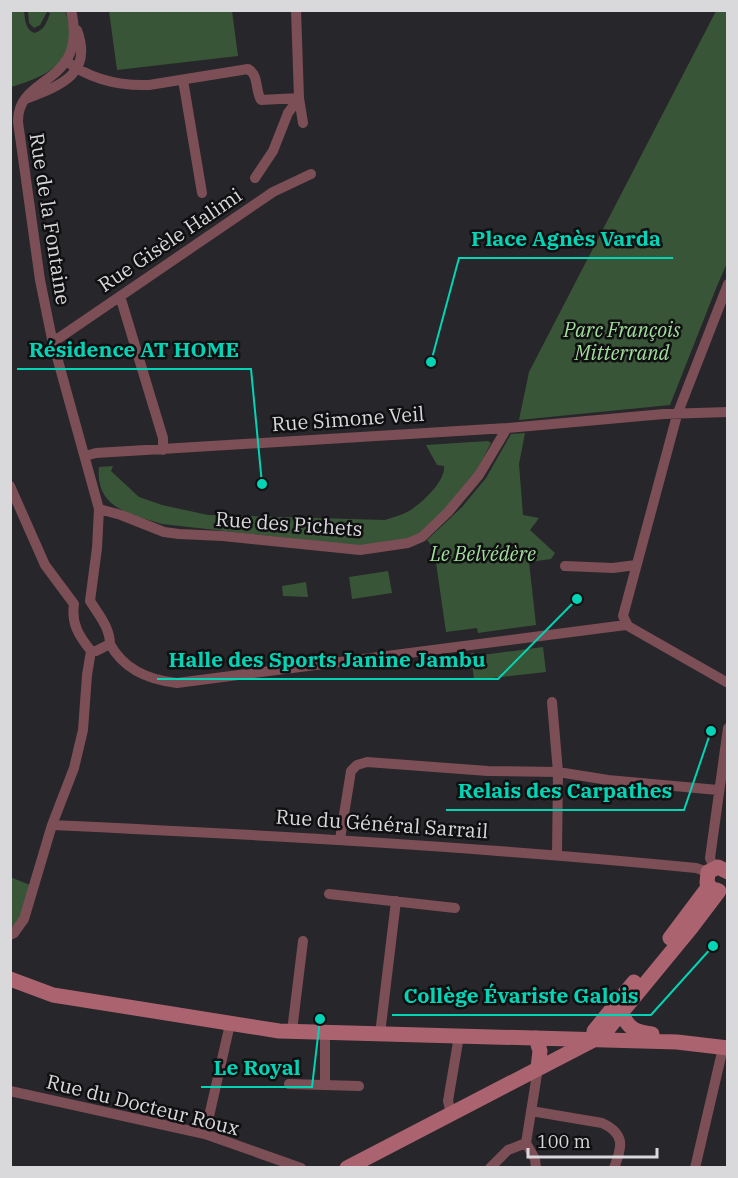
<svg xmlns="http://www.w3.org/2000/svg" width="738" height="1178" viewBox="0 0 738 1178" font-family="'IBM Plex Serif',serif">
<style>
.green{fill:#395537}
.lines{fill:none;stroke-linecap:round;stroke-linejoin:round}
.street{stroke:#7c4e56;stroke-width:10}
.secondary{stroke:#ac6370;stroke-width:15}
.labels{text-anchor:middle;stroke-width:5;stroke-linejoin:round;paint-order:stroke}
.street-label{font-size:20px;fill:#d9d8db;stroke:#100f11}
.park-label{font-size:20px;font-style:italic;fill:#a1de9c;stroke:#100f11}
.leader{fill:none;stroke:#02d5b6;stroke-width:2}
.callout-dot{fill:#02d5b6;stroke:#100f11;stroke-width:2}
.callout-label{font-size:21px;text-anchor:middle;font-weight:bold;fill:#02d5b6;stroke:#100f11;stroke-width:5;stroke-linejoin:round;paint-order:stroke}
</style>
<rect width="100%" height="100%" fill="#27262a"/>
<path class="green" d="M 11,11 L 24,11 C 25,19 25,29 34,33 C 44,31 47,22 50,13 L 47,12 L 40,25 L 34,28 L 29,23 L 28,11 L 65,11 C 68,21 73,33 70,44 C 63,70 34,80 11,87 Z
M 109,11 L 232,11 L 238,56 L 117,70 Z
M 716,11 L 728,11 L 727,263 L 717,286 L 670,405 L 519,420 L 529,372 Z
M 525,433 L 519,464 L 523,515 L 539,518 L 530,530 L 555,553 L 551,559 L 529,562 L 536,625 L 478,633 L 477,628 L 446,632 L 434,549 L 427,540 L 462,507 L 486,478 L 511,434 Z
M 488,441 L 491,443 L 476,472 L 440,515 L 422,533 L 400,541 L 360,546 L 162,524 C 130,514 95,508 99,467 L 113,466 L 111,471 L 139,497 L 162,505 L 208,515 L 385,520 C 393,517 402,515 409,511 C 421,504 446,481 444,466 L 437,465 L 426,445 Z
M 388,571 L 392,593 L 352,599 L 349,577 Z
M 306,582 L 308,597 L 283,596 L 282,586 Z
M 543,647 L 546,672 L 474,680 L 471,653 L 474,653 L 475,656 Z
M 10,877 L 30,885 L 22,916 L 11,928 Z"/>
<g class="lines">
<path class="street" d="M 71,10 C 89,87 17,73 18,122 L 40,280 L 52,339 L 99,509 L 97,548 L 90,601
M 296,10 L 299,98 L 303,123
M 66,61 C 90,79 120,86 149,85 L 248,69 C 259,75 255,90 261,100 L 299,98 L 288,113 L 273,151 L 255,178
M 183,80 L 202,193
M 28,98 C 62,85 93,73 77,30
M 728,284 L 677,415 L 623,616 L 628,626 L 728,683
M 120,296 L 163,438 L 163,450
M 52,339 L 59,338 L 273,192 L 311,174
M 85,456 L 96,453 L 507,428 L 664,414 L 728,412
M 10,486 L 45,565 L 74,604
M 99,509 L 121,515 L 164,532 L 179,534 L 223,536 L 360,550 L 408,543 L 422,537 L 448,512 L 479,475 L 507,428
M 565,566 L 613,568 L 636,565
M 90,601 C 99,615 110,628 110,644 L 96,651 L 91,651
M 74,604 C 71,624 79,636 91,651
M 110,644 C 124,670 149,680 177,683 L 626,625
M 552,702 L 558,772 L 557,854
M 52,825 C 267,835 482,847 696,868 L 708,872
M 340,839 L 351,771 L 357,765 L 367,762 L 488,771 L 558,772 L 608,780 L 718,790
M 714,868 L 710,858 L 728,728
M 329,894 L 455,908
M 10,935 L 14,933 L 24,919 L 52,825 L 74,768 L 83,730 L 87,675 L 91,651
M 292,1031 L 303,941
M 380,1034 L 396,901
M 289,1084 L 359,1086
M 325,1085 L 325,1032
M 10,1091 L 205,1134 L 301,1168
M 531,1111 L 602,1123 C 626,1134 622,1147 614,1168
M 451,1113 L 448,1101 L 459,1036
M 205,1134 L 230,1024
M 490,1168 L 508,1150 L 526,1143
M 536,1168 L 535,1159 L 526,1143 L 538,1068
M 695,1168 L 723,1048"/>
<path class="secondary" d="M 717,890 L 712,889 L 707,883 L 708,872 L 718,867 L 728,872
M 670,938 L 709,886
M 10,979 L 53,995 L 279,1031 L 677,1042 L 728,1048
M 622,1014 C 629,1029 635,1032 652,1034
M 536,1038 L 540,1051 L 538,1068
M 594,1040 L 594,1031 L 634,982
M 347,1168 L 603,1035 L 691,928 L 719,891"/>
</g>
<g class="labels">
<g class="street-label">
<text transform="translate(50 219) rotate(81)" y="7">Rue de la Fontaine</text>
<text transform="translate(170 240) rotate(-34)" y="7">Rue Gisèle Halimi</text>
<text transform="translate(348 419) rotate(-4)" y="7">Rue Simone Veil</text>
<text transform="translate(289 524) rotate(4)" y="7">Rue des Pichets</text>
<text transform="translate(382 824) rotate(4)" y="7">Rue du Général Sarrail</text>
<text transform="translate(143 1105) rotate(14)" y="7">Rue du Docteur Roux</text>
</g>
<g class="park-label">
<text x="622" y="337">Parc François<tspan x="622" dy="23">Mitterrand</tspan></text>
<text x="483" y="561">Le Belvédère</text>
</g>
</g>
<path class="leader" d="M431 362L459 258H673M262 484L251 369H17M577 599L498 679H157M711 731L684 810H446M713 946L651 1015H392M320 1019L312 1087H201"/>
<g class="callout-dot">
<circle cx="431" cy="362" r="6"/>
<circle cx="262" cy="484" r="6"/>
<circle cx="577" cy="599" r="6"/>
<circle cx="711" cy="731" r="6"/>
<circle cx="713" cy="946" r="6"/>
<circle cx="320" cy="1019" r="6"/>
</g>
<g class="callout-label">
<text x="566" y="246">Place Agnès Varda</text>
<text x="134" y="357">Résidence AT HOME</text>
<text x="327" y="667">Halle des Sports Janine Jambu</text>
<text x="565" y="798">Relais des Carpathes</text>
<text x="521" y="1003">Collège Évariste Galois</text>
<text x="257" y="1075">Le Royal</text>
</g>
<rect width="738" height="1178" fill="none" stroke="#d9d8db" stroke-width="24"/>
<path d="M528 1148v9h129v-9" fill="none" stroke="#d9d8db" stroke-width="3"/>
<text x="537" y="1148" font-size="18" fill="#d9d8db" stroke="#100f11" stroke-width="4.5" paint-order="stroke">100 m</text>
</svg>
